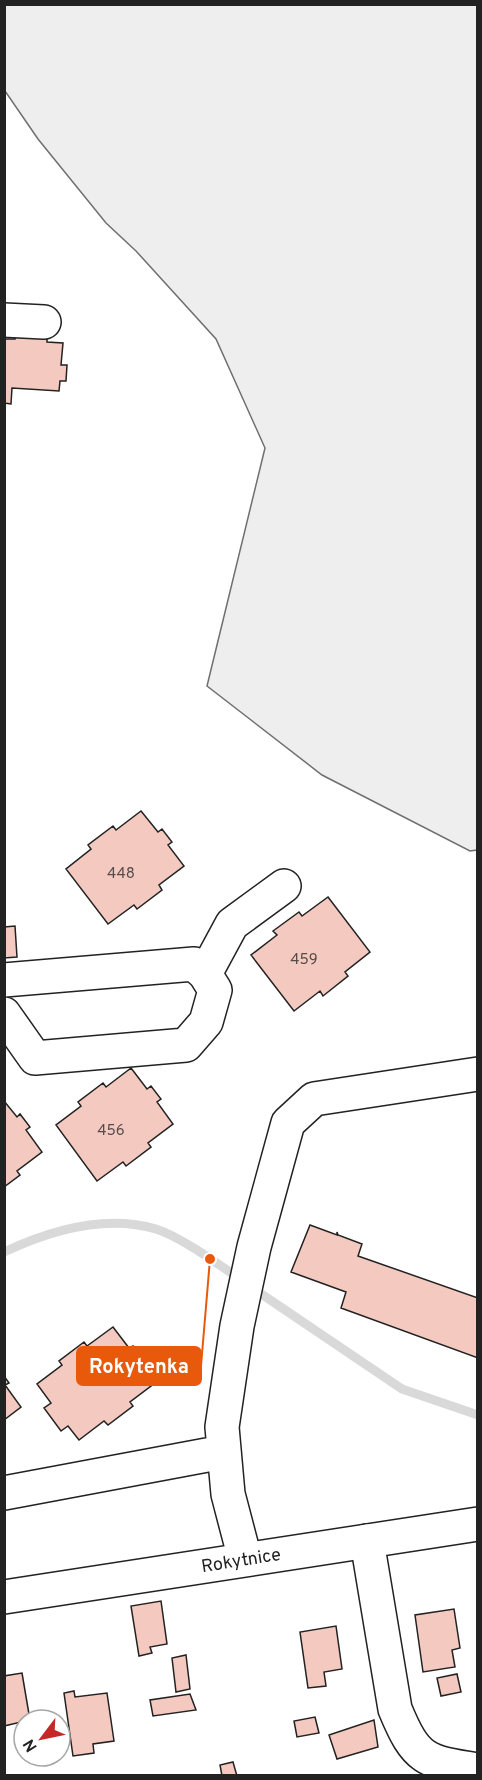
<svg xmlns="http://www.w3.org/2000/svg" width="482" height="1780" viewBox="0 0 482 1780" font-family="Overpass,sans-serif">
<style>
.green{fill:#eee;stroke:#6f6f6f;stroke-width:1.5}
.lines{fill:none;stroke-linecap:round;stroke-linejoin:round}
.stream{stroke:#d9d9d9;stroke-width:9}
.building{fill:#f3c9c0;stroke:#222;stroke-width:1.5}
.minor-casing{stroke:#222;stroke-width:36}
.major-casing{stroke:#222;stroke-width:36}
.minor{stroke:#fff;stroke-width:33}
.major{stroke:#fff;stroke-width:33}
.labels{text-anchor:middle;stroke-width:4.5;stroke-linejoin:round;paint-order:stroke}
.number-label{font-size:15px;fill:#564c4a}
.street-label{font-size:18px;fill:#222;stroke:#fff}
.leader{fill:none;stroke:#e8590c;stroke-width:2}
.callout-dot{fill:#e8590c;stroke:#fff;stroke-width:2}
.callout{fill:#e8590c;stroke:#e8590c;stroke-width:2}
.callout-label{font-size:20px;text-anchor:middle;font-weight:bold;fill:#fff}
</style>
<rect width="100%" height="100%" fill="#fff"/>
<path class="green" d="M 4,5 L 477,5 L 477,850 L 470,851 L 322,775 L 207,686 L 265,448 L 216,339 L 136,251 L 106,223 L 38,139 L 5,91 Z"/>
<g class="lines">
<path class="stream" d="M 4,1252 C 51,1230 105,1214 156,1229 C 181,1237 218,1264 240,1279
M 251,1287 L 402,1389 L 478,1415"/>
</g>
<path class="building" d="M 15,335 L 47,337 L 47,342 L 63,343 L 61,365 L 67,365 L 66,381 L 60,381 L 59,391 L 12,388 L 11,404 L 4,403 L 4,339 L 15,339 Z
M 141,811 L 158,832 L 162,829 L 172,842 L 168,845 L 184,866 L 159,885 L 162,890 L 137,909 L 134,905 L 108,924 L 66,869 L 91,849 L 88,845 L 113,826 L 116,830 Z
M 328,897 L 370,952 L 345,972 L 348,976 L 323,996 L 320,991 L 294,1011 L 251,955 L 277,935 L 273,931 L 299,912 L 302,916 Z
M 15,926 L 17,957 L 4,958 L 4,927 Z
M 131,1068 L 147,1089 L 151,1086 L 161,1099 L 157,1102 L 173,1124 L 148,1143 L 151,1147 L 126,1166 L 123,1162 L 97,1181 L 56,1125 L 81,1106 L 78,1102 L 103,1083 L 106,1087 Z
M 4,1101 L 17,1117 L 20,1114 L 30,1127 L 26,1130 L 42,1152 L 17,1171 L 20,1175 L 4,1187 Z
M 310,1225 L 337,1235 L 337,1232 L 338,1235 L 362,1244 L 358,1256 L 478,1298 L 478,1358 L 341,1308 L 346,1292 L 291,1272 Z
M 113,1327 L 129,1348 L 133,1346 L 143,1358 L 139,1361 L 155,1383 L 130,1402 L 133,1406 L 108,1425 L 104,1421 L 79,1440 L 68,1426 L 61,1431 L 44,1408 L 51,1403 L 37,1384 L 62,1365 L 59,1361 L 84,1342 L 87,1346 Z
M 4,1376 L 9,1383 L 5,1385 L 21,1407 L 4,1420 Z
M 161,1601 L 167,1644 L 150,1647 L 152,1653 L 139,1656 L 131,1606 Z
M 454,1609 L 460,1648 L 452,1650 L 455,1667 L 423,1672 L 415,1615 Z
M 336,1626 L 342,1669 L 324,1672 L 326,1686 L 308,1688 L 300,1632 Z
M 186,1655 L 190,1689 L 176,1692 L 172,1658 Z
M 22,1673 L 30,1720 L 4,1726 L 4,1676 Z
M 457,1674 L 461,1692 L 441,1696 L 437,1678 Z
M 74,1691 L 75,1697 L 107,1693 L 114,1741 L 93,1744 L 94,1753 L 73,1756 L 64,1693 Z
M 190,1694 L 196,1710 L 153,1716 L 150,1700 Z
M 315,1717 L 319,1733 L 297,1737 L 294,1721 Z
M 374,1720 L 378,1747 L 337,1759 L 329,1735 Z
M 233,1762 L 237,1776 L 222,1776 L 220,1765 Z"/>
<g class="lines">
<defs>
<path id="minor" d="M 4,320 L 44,322
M 205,974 L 232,924 L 284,886
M 4,980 L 194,964 L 205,974 L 215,990 L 206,1022 L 186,1045 L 35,1058 L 4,1014
M 4,1493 L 223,1452
M 367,1541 L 395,1709 C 416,1760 425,1762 478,1770
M 245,1559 L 228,1494 L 222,1427 L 237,1326 L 254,1247 L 288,1123 L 314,1099 L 478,1074"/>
<path id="major" d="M 4,1597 L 478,1524"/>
</defs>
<use href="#minor" class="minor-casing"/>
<use href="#major" class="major-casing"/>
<use href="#minor" class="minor"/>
<use href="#major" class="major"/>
</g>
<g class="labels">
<g class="number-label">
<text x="121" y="878">448</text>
<text x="304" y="964">459</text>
<text x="111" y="1135">456</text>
</g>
<g class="street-label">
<text transform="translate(241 1560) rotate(-9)" y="6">Rokytnice</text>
</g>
</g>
<path class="leader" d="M210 1259L201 1366"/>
<circle class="callout-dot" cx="210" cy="1259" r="6"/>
<rect class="callout" x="77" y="1347" width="124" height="38" rx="6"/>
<g class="callout-label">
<text x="139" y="1373">Rokytenka</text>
</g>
<rect width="482" height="1780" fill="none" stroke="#222222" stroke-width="12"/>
<g transform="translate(42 1738) rotate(238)"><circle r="28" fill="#ffffff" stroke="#a7a7a7" stroke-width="1.5"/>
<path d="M0-4.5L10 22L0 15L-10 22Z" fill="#c62828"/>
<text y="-9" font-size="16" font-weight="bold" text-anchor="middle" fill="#222222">N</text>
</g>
</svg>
